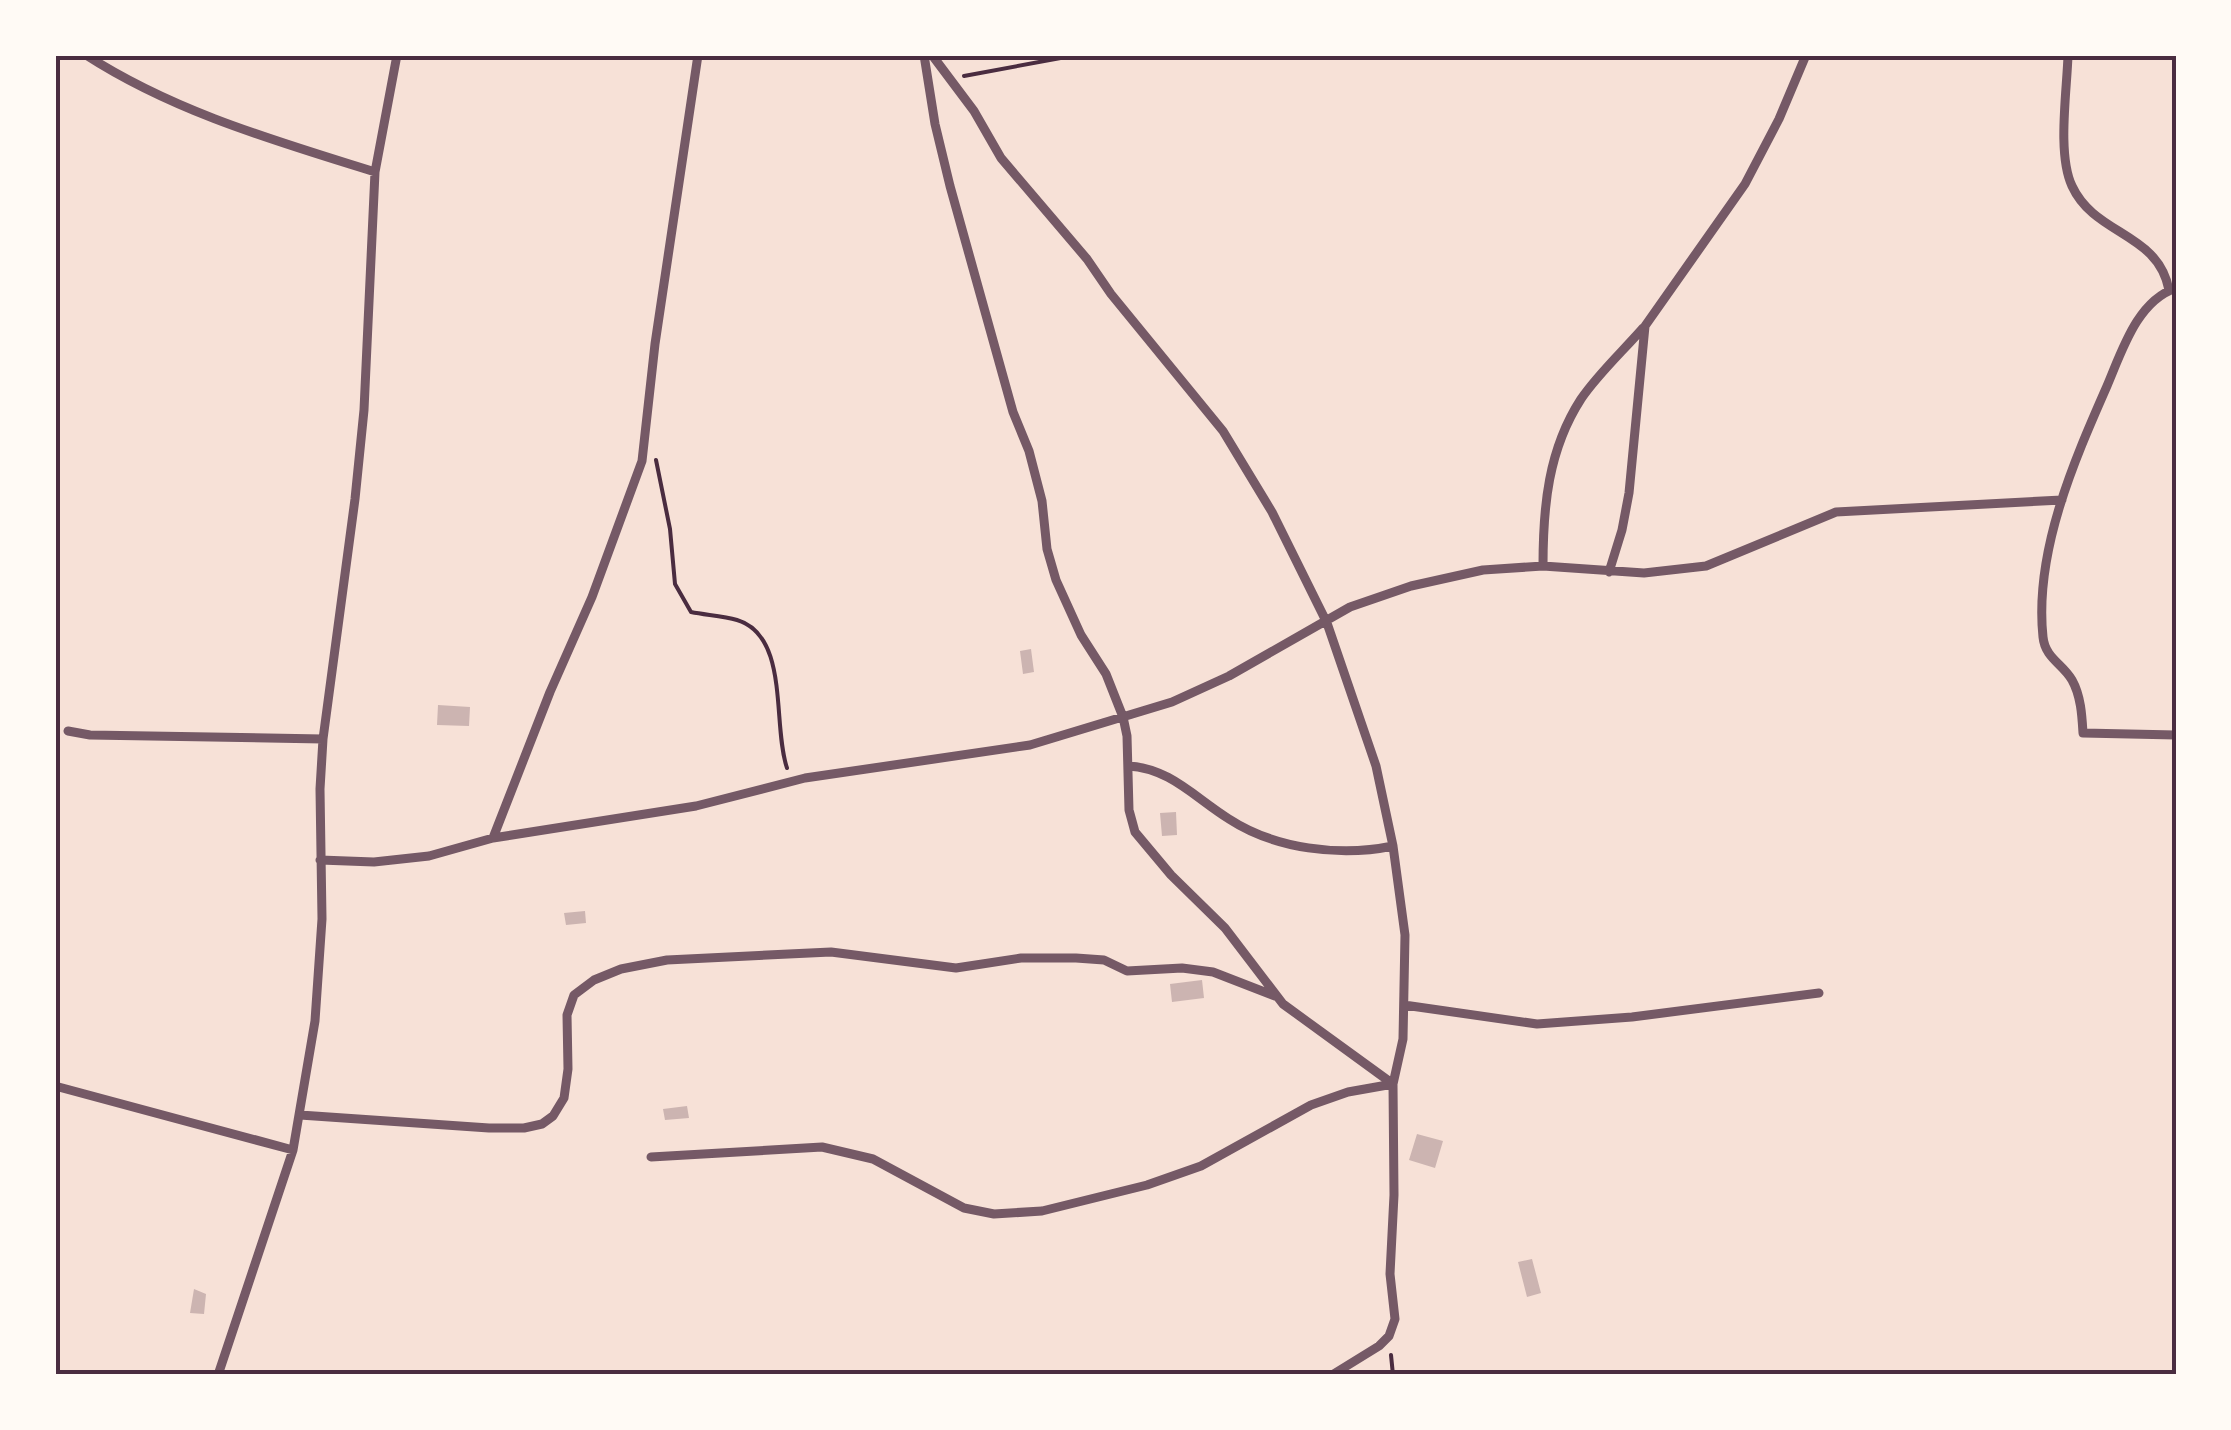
<svg xmlns="http://www.w3.org/2000/svg" width="2231" height="1430" viewBox="0 0 2231 1430" font-family="Mulish,sans-serif">
<style>
.building{fill:#ccb4b1}
.lines{fill:none;stroke-linecap:round;stroke-linejoin:round}
.path{stroke:#4a2c40;stroke-width:4}
.minor{stroke:#755966;stroke-width:9}
.neatline{fill:none;stroke:#4a2c40;stroke-width:4}
</style>
<rect width="100%" height="100%" fill="#f7e1d7"/>
<path class="building" d="M 1031,649 L 1034,672 L 1023,674 L 1020,651 Z
M 438,705 L 470,707 L 469,726 L 437,725 Z
M 1176,812 L 1177,835 L 1162,836 L 1160,813 Z
M 585,911 L 586,923 L 566,925 L 564,913 Z
M 1202,980 L 1204,998 L 1172,1002 L 1170,984 Z
M 687,1106 L 689,1118 L 665,1120 L 663,1109 Z
M 1417,1134 L 1443,1141 L 1435,1168 L 1409,1160 Z
M 1532,1259 L 1541,1293 L 1527,1297 L 1518,1262 Z
M 194,1289 L 206,1294 L 204,1314 L 190,1313 Z"/>
<g class="lines">
<path class="path" d="M 964,76 L 1077,55
M 656,460 L 670,529 L 675,584 L 691,612 C 706,615 723,616 737,620 C 790,636 772,725 787,768
M 1391,1355 L 1393,1375"/>
<path class="minor" d="M 86,55 C 174,112 276,141 375,172
M 924,55 L 935,124 L 950,186 L 1013,412 L 1029,451 L 1042,501 L 1047,549 L 1056,580 L 1081,635 L 1106,674 L 1123,717 L 1127,736 L 1129,810 L 1135,832 L 1171,875 L 1225,928 L 1283,1004 L 1393,1084
M 932,55 L 974,111 L 1001,158 L 1087,259 L 1111,294 L 1223,431 L 1272,512 L 1327,623 L 1376,766 L 1393,846 L 1405,935 L 1403,1039 L 1393,1084 L 1394,1195 L 1390,1274 L 1395,1319 L 1389,1336 L 1379,1346 L 1332,1375
M 2068,55 C 2067,91 2057,154 2072,186 C 2095,236 2158,232 2169,290
M 2176,288 C 2137,301 2122,351 2107,386 C 2074,461 2034,552 2043,637 C 2045,658 2063,664 2072,680 C 2081,696 2082,716 2083,733 L 2176,735
M 1543,566 C 1543,507 1548,450 1581,399 C 1598,374 1623,351 1643,328
M 1609,572 L 1622,530 L 1629,493 L 1645,326 L 1745,184 L 1779,119 L 1806,55
M 68,731 L 90,735 L 323,739
M 1128,766 C 1170,768 1195,798 1229,819 C 1275,849 1340,857 1393,846
M 493,838 L 550,692 L 592,597 L 642,461 L 655,344 L 698,55
M 320,860 L 374,862 L 429,856 L 493,838 L 696,806 L 805,778 L 1030,745 L 1172,702 L 1229,676 L 1350,607 L 1411,586 L 1483,570 L 1543,566 L 1644,573 L 1706,566 L 1836,512 L 2062,500
M 1404,1005 L 1537,1024 L 1632,1017 L 1819,993
M 55,1086 L 293,1150
M 300,1115 L 489,1128 L 524,1128 L 542,1124 L 553,1116 L 564,1098 L 568,1069 L 567,1015 L 574,995 L 594,980 L 621,969 L 667,960 L 831,952 L 956,968 L 1021,958 L 1076,958 L 1104,960 L 1127,971 L 1182,968 L 1213,972 L 1275,996
M 651,1157 L 822,1147 L 873,1159 L 964,1208 L 994,1214 L 1042,1211 L 1147,1185 L 1201,1166 L 1311,1105 L 1348,1092 L 1393,1084
M 218,1375 L 293,1150 L 315,1021 L 322,919 L 320,789 L 323,739 L 355,499 L 364,410 L 375,172 L 397,55"/>
</g>
<rect width="2231" height="1430" fill="none" stroke="#fffaf5" stroke-width="115"/>
<rect x="58" y="58" width="2116" height="1314" class="neatline"/>
</svg>
